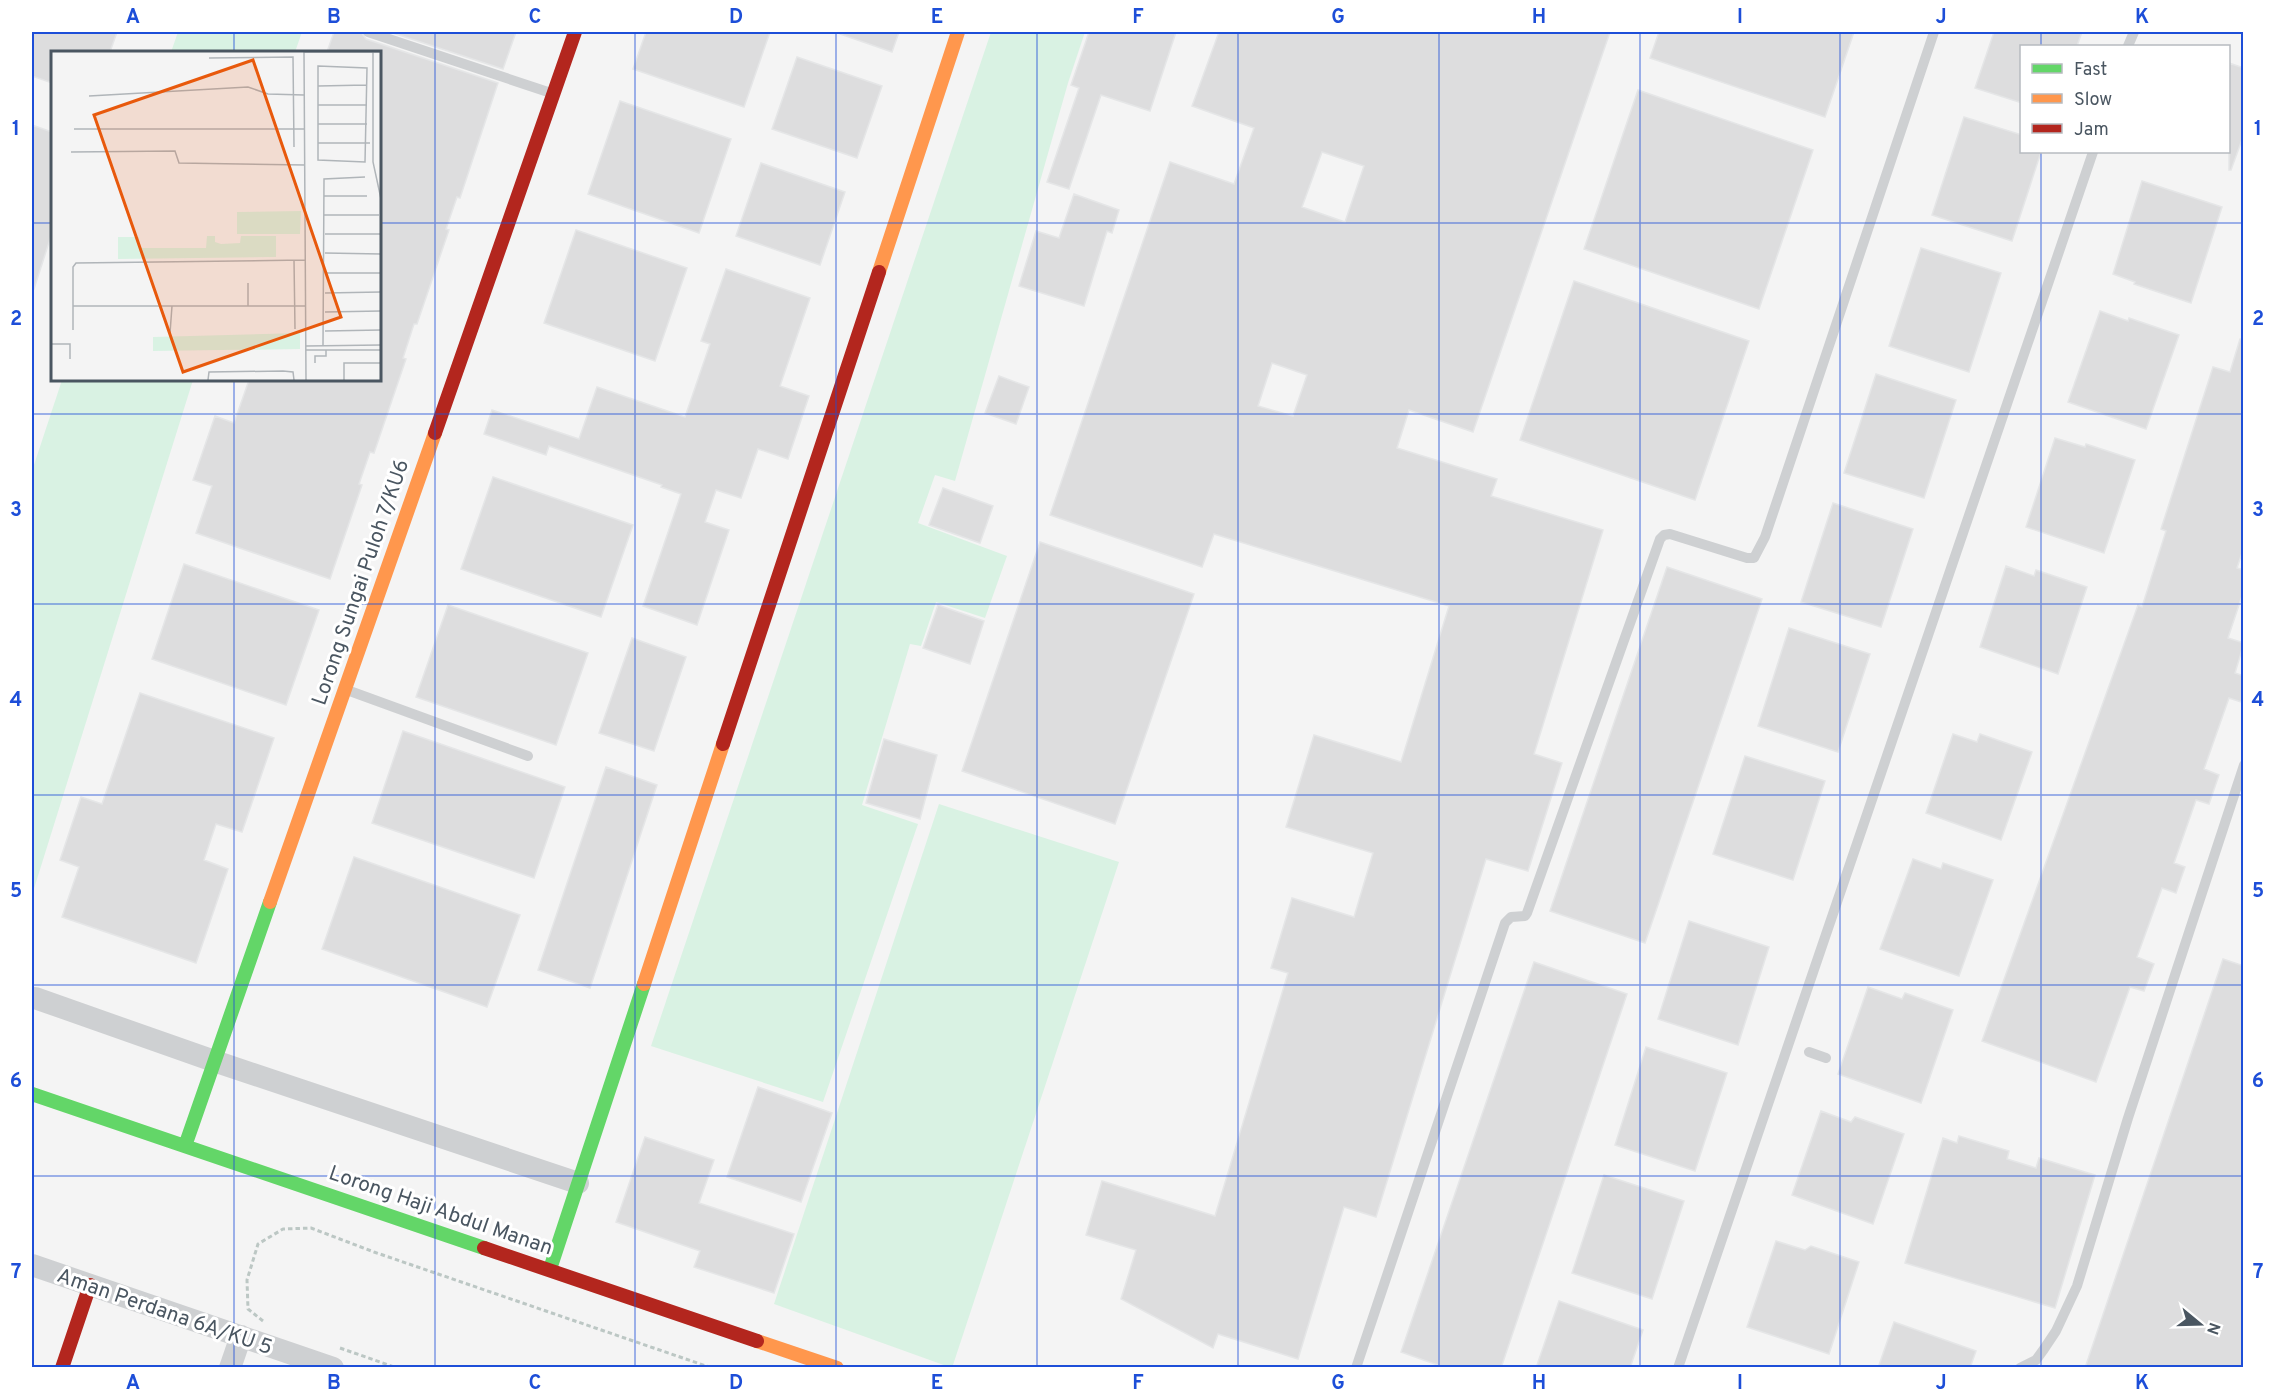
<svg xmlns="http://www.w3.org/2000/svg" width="2275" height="1399" viewBox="0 0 2275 1399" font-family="Overpass,sans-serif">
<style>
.green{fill:#d9f2e3}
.building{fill:#ddddde;stroke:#e5e6e7;stroke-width:1.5;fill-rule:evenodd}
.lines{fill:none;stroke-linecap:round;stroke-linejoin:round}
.path{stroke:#bcc7c4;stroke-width:3;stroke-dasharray:4.5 3;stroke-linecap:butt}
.lane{stroke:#ced0d2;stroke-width:10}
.street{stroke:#ced0d2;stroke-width:22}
.fast{stroke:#63d668;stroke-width:14}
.slow{stroke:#ff974d;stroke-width:14}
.jam{stroke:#b3261e;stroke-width:14}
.grid{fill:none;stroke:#1d4ed8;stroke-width:1.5;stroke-opacity:0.55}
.labels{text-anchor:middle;stroke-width:6;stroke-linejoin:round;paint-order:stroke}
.street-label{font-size:21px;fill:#4a5661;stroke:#fff}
.inset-road{fill:none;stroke:#b0b5b9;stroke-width:1.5}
.view{fill:#e8590c;fill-opacity:0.15;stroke:#e8590c;stroke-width:3}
.inset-edge{fill:none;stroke:#4a5661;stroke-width:3}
.neatline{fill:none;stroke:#1d4ed8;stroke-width:2}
.grid-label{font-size:20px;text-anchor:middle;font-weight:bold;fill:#1d4ed8}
</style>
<rect width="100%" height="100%" fill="#f4f4f4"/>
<path class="green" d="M 178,32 L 302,32 L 295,52 L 171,52 Z
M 991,32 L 1085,32 L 1068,83 L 955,481 L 935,475 L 918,523 L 1007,556 L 985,618 L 936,602 L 921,646 L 910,644 L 862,805 L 918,824 L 823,1102 L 651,1046 Z
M 62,380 L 193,380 L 32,895 L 32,471 Z
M 939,804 L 1119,862 L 952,1368 L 774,1304 Z"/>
<path class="building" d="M 32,32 L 117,32 L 110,52 L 52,52 L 52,83 L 32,76 Z
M 334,32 L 361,32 L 366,39 L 498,83 L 460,198 L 457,197 L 446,229 L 449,230 L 417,324 L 414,324 L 403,358 L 406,359 L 374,453 L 370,452 L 359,484 L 362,485 L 330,579 L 196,533 L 212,486 L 193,480 L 215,416 L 234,423 L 249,380 L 380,380 L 380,52 L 327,52 Z
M 390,32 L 516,32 L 503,69 Z
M 646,32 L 770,32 L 744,107 L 633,69 Z
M 840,32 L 899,32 L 892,52 L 840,34 Z
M 1089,32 L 1176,32 L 1150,111 L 1101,95 L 1069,189 L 1047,182 L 1079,88 L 1071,85 Z
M 1219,32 L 1610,32 L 1473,432 L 1409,410 L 1397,448 L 1497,479 L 1491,496 L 1603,530 L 1534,754 L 1562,763 L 1528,871 L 1486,859 L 1376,1217 L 1344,1207 L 1298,1359 L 1218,1334 L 1213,1348 L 1121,1299 L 1136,1250 L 1086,1235 L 1102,1181 L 1215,1216 L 1288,973 L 1271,968 L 1292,898 L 1354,917 L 1373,853 L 1286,827 L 1314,735 L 1401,762 L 1449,606 L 1214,534 L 1202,567 L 1050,515 L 1170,162 L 1234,184 L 1254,128 L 1192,106 ZM 1322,152 L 1364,166 L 1345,222 L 1302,207 ZM 1272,363 L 1307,375 L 1293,416 L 1258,406 Z
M 1659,32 L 1854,32 L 1825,117 L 1650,58 Z
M 1994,32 L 2082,32 L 2077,46 L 2022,46 L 2022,103 L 1975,88 Z
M 797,57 L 882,86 L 857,158 L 772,129 Z
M 2229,63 L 2244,68 L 2244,134 L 2231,170 L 2229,170 Z
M 1638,90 L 1813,150 L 1759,309 L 1584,249 Z
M 620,101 L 731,139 L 699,233 L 588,194 Z
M 1964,117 L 2022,135 L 2022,152 L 2041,152 L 2012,241 L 1932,215 Z
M 32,125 L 52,132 L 52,233 L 34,289 L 32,288 Z
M 761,163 L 845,192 L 820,265 L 736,236 Z
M 2142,181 L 2222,207 L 2191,303 L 2134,284 L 2135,282 L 2113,274 Z
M 1074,194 L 1119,210 L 1112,233 L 1107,231 L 1084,306 L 1019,286 L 1036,231 L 1059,238 Z
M 576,230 L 687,268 L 655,361 L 544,323 Z
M 1921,248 L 2001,273 L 1969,372 L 1889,346 Z
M 726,269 L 810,298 L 780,386 L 809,396 L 788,459 L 758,449 L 741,498 L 716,490 L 705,522 L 729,530 L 697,625 L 643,606 L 681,494 L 661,487 L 662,485 L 549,446 L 546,455 L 484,434 L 492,410 L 579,439 L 597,387 L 685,417 L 710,344 L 701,341 Z
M 1574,281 L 1749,341 L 1695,500 L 1520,440 Z
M 2100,311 L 2128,321 L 2129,318 L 2179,335 L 2146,429 L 2068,402 Z
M 2240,339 L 2244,339 L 2244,547 L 2237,568 L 2244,570 L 2244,590 L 2228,638 L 2244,643 L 2235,673 L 2244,676 L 2244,703 L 2229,698 L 2204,769 L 2219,775 L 2209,804 L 2196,800 L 2174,863 L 2185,867 L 2176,893 L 2162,888 L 2137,957 L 2154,964 L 2144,991 L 2130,987 L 2096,1082 L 1982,1041 L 2138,605 L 2142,607 L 2166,531 L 2161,529 L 2213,367 L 2230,372 Z
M 1876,374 L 1956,400 L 1924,498 L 1844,473 Z
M 999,376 L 1029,387 L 1016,424 L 985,413 Z
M 2055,438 L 2085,447 L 2086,444 L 2135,460 L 2104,553 L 2026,527 Z
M 493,477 L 633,525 L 601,617 L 461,569 Z
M 943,488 L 993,506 L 980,543 L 929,525 Z
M 1833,503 L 1913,529 L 1881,627 L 1801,602 Z
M 1040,542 L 1194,594 L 1115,824 L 962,771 Z
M 184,564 L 319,610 L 286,705 L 152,659 Z
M 2006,566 L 2034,576 L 2036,570 L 2087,587 L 2058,674 L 1980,647 Z
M 1667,567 L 1762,599 L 1645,943 L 1550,911 Z
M 448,605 L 588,653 L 556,745 L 416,697 Z
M 938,605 L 984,621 L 970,664 L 923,648 Z
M 1789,628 L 1870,654 L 1838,752 L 1758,726 Z
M 632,638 L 686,657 L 654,751 L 599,733 Z
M 140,693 L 274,738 L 242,832 L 216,824 L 204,860 L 228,869 L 196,963 L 62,917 L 79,867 L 60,860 L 81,797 L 102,804 Z
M 403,731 L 565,787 L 534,878 L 372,823 Z
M 1953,734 L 1977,742 L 1980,734 L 2032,752 L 2001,840 L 1926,813 Z
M 884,739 L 937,755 L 920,819 L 866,803 Z
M 1745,756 L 1825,781 L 1793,880 L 1713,854 Z
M 606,767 L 657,785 L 590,988 L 538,970 Z
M 354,857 L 520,915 L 487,1007 L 322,949 Z
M 1913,859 L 1941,869 L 1943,863 L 1993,880 L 1959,976 L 1880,949 Z
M 1689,921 L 1769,947 L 1738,1045 L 1658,1019 Z
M 2223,959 L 2244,966 L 2244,1368 L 2085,1368 Z
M 1534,962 L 1627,994 L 1501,1368 L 1446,1368 L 1401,1352 Z
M 1868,987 L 1902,999 L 1905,993 L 1953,1010 L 1921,1103 L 1838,1074 Z
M 1646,1047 L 1727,1073 L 1695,1171 L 1615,1145 Z
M 758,1087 L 832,1113 L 801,1202 L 727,1177 Z
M 1821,1111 L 1851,1122 L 1855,1117 L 1904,1134 L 1873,1224 L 1792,1195 Z
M 1959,1136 L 2009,1151 L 2007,1159 L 2036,1168 L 2039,1158 L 2095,1175 L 2055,1308 L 1905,1263 L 1943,1138 L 1957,1143 Z
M 645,1137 L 714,1160 L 699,1203 L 794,1234 L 774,1293 L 694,1267 L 700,1251 L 616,1222 Z
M 1604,1175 L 1684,1201 L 1652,1299 L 1572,1273 Z
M 1776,1241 L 1805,1250 L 1811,1246 L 1859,1262 L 1829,1354 L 1747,1327 Z
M 1559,1301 L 1643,1330 L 1630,1368 L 1536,1368 Z
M 1894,1322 L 1976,1351 L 1970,1368 L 1878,1368 Z"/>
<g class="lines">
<path class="path" d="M 263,1321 L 248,1309 L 247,1280 L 258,1244 L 283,1229 L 311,1228 L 374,1252 L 712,1368
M 340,1348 L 397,1368"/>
<path class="lane" d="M 368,32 L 551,93
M 2128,46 L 2134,32
M 347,690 L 528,756
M 1809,1052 L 1826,1058
M 1356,1368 L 1505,923 L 1511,917 L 1525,916 L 1527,913 L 1660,539 L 1664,535 L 1670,534 L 1747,558 L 1754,558 L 1765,537 L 1934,32
M 1678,1368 L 2093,152
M 2020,1368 L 2036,1360 L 2044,1349 L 2056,1331 L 2077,1286 L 2128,1118 L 2244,765"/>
<path class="street" d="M 35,998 L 214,1061 L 578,1183
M 32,1265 L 333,1368
M 230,1368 L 241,1336"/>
<path class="fast" d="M 32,1094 L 484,1248
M 185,1146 L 270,902
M 550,1269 L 644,984"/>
<path class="slow" d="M 879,272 L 958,32
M 270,902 L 435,433
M 644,984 L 723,744
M 757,1341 L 837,1368"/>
<path class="jam" d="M 435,433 L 575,32
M 723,744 L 879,272
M 484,1248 L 757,1341
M 62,1368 L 90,1285"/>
</g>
<path class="grid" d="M 234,32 L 234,52M 435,32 L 435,1368M 635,32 L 635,1368M 836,32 L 836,1368M 1037,32 L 1037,1368M 1238,32 L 1238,1368M 1439,32 L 1439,1368M 1640,32 L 1640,1368M 1840,32 L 1840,1368M 2041,32 L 2041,46M 2041,152 L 2041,1368M 32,223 L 52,223M 380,223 L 2244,223M 234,380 L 234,1368M 32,414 L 2244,414M 32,604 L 2244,604M 32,795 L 2244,795M 32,985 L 2244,985M 32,1176 L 2244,1176"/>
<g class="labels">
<g class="street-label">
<text transform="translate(360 582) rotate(-71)" y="7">Lorong Sungai Puloh 7/KU6</text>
<text transform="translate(441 1210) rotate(19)" y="7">Lorong Haji Abdul Manan</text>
<text transform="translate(165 1311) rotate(19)" y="7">Aman Perdana 6A/KU 5</text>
</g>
</g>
<g transform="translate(51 51)">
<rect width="330" height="330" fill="#f4f4f4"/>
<path d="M 250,160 L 249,183 L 186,183 L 186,161 ZM 156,185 L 164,185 L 164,191 L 170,193 L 189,192 L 190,185 L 225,185 L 225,206 L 67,208 L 67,186 L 88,186 L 89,197 L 155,197 ZM 249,282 L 249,298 L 102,300 L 102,286 Z" fill="#d9f2e3"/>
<path class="inset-road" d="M 253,1 L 255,329M 253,1 L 330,1M 322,1 L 322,111 L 330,148M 158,7 L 242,6 L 243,96M 267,15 L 316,17 L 314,111 L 267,109 ZM 330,16 L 330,119M 267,35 L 316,34M 38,45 L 197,36 L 217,43 L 253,44M 267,54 L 316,54M 267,73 L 316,73M 23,78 L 253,78M 267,92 L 319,92M 20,101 L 124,100 L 128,112 L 254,114M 273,145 L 316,145M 273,164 L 328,164M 274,183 L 329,183M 274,202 L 330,203M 243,209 L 244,278M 274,222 L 330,222M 274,242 L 330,241M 22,255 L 255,255M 197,255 L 197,232M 274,261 L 330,260M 22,279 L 22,216 L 25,212 L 254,209M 274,280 L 330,279M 119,282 L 121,255M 0,293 L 19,293 L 19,308M 272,294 L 273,128 L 314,126M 255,295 L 330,294M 255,299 L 330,299M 264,312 L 264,305 L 275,305 L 275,299M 157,329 L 158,321 L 232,320 L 242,321 L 243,329M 293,329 L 293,312 L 330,312"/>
<path class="view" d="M 202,9 L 290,266 L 132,321 L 43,64 Z"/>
<rect width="330" height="330" class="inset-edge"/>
</g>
<rect width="2275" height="1399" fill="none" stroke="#ffffff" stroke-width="66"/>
<rect x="2020" y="45" width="210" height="108" fill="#ffffff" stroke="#b7bbc0" stroke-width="1.5"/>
<rect x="2032" y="64" width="30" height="9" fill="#63d668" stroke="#b7bbc0" stroke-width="1.5"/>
<text x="2074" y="75" font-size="18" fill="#4a5661">Fast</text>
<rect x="2032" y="94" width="30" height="9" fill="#ff974d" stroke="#b7bbc0" stroke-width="1.5"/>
<text x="2074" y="105" font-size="18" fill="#4a5661">Slow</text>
<rect x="2032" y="124" width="30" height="9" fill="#b3261e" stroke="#b7bbc0" stroke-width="1.5"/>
<text x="2074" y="135" font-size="18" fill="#4a5661">Jam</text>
<g transform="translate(2200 1324) rotate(109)" stroke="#ffffff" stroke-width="4.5" paint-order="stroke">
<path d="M0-4.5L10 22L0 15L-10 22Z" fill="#4a5661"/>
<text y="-9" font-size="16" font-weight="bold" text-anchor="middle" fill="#4a5661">N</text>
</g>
<rect x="33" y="33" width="2209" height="1333" class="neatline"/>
<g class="grid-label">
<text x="133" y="23">A</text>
<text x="334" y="23">B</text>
<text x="535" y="23">C</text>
<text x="736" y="23">D</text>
<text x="937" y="23">E</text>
<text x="1138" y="23">F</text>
<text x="1338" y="23">G</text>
<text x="1539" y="23">H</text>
<text x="1740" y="23">I</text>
<text x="1941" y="23">J</text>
<text x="2142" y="23">K</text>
<text x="16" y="135">1</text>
<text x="2258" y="135">1</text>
<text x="16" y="325">2</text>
<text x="2258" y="325">2</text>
<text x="16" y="516">3</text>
<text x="2258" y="516">3</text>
<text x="16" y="706">4</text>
<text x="2258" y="706">4</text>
<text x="16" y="897">5</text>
<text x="2258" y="897">5</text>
<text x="16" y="1087">6</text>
<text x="2258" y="1087">6</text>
<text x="16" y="1278">7</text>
<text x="2258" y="1278">7</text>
<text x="133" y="1389">A</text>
<text x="334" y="1389">B</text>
<text x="535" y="1389">C</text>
<text x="736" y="1389">D</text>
<text x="937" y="1389">E</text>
<text x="1138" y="1389">F</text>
<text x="1338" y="1389">G</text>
<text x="1539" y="1389">H</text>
<text x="1740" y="1389">I</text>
<text x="1941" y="1389">J</text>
<text x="2142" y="1389">K</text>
</g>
</svg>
